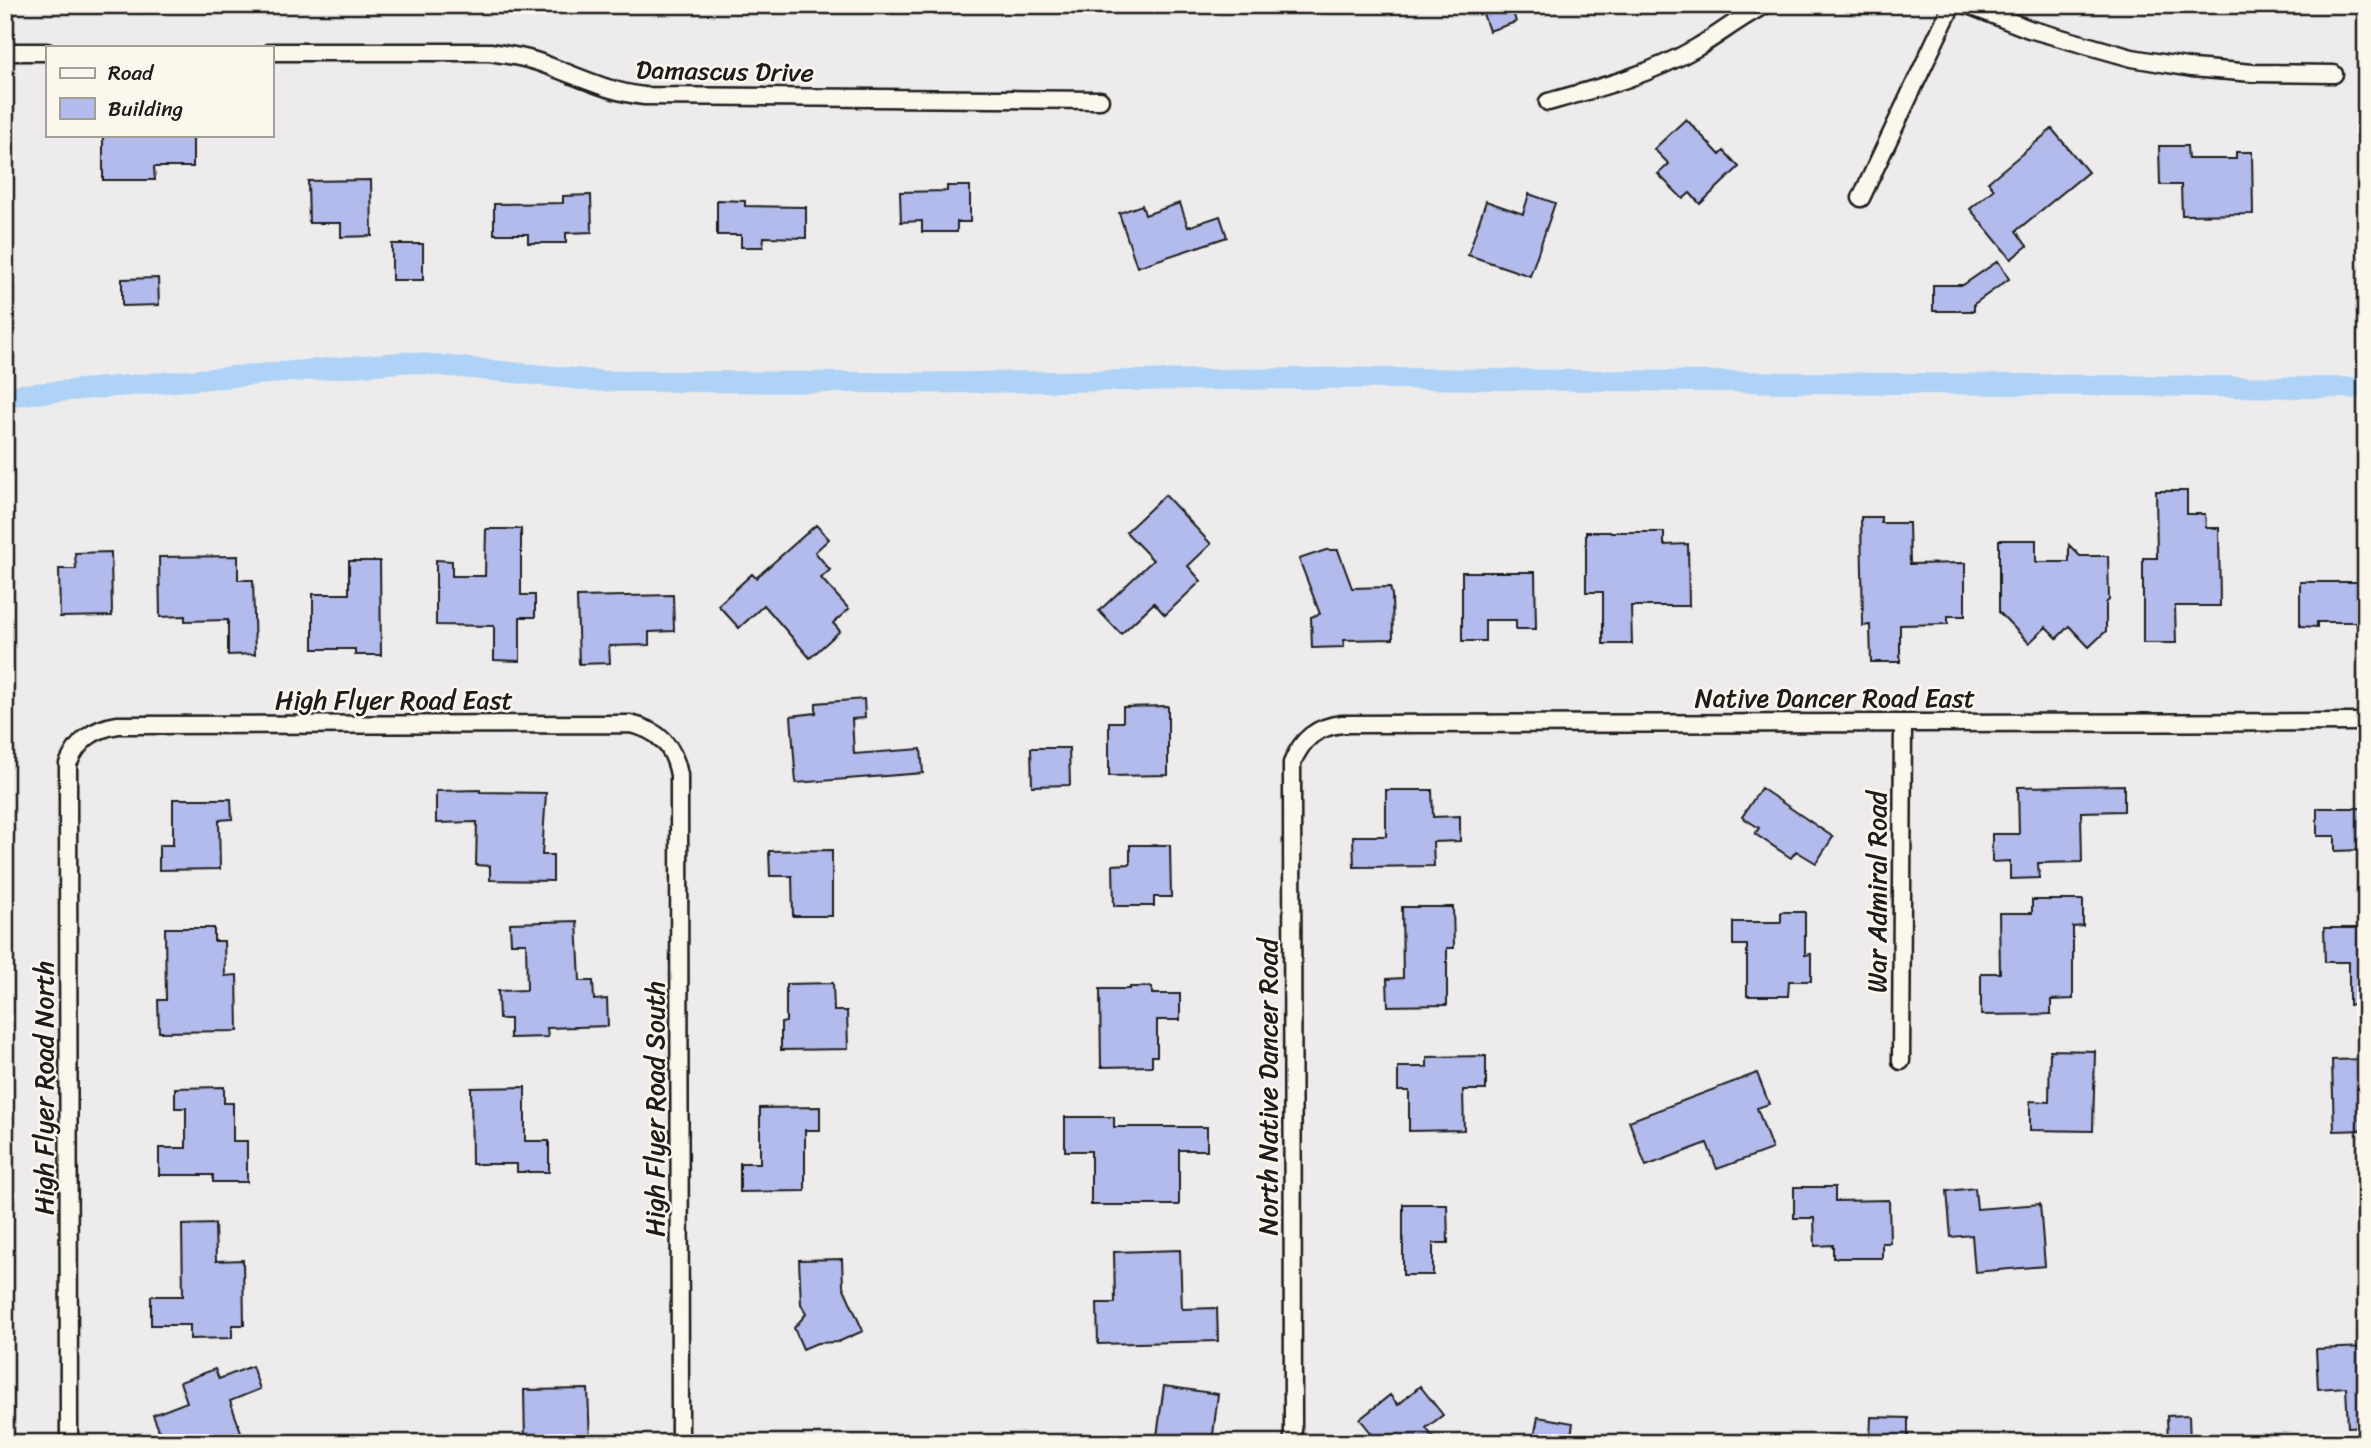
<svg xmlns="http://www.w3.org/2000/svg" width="2371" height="1448" viewBox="0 0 2371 1448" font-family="Sriracha,sans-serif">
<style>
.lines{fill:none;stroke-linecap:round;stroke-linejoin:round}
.canal{stroke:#aed3f7;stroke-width:21}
.building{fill:#b3bbec;stroke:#1c1c1c;stroke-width:2}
.minor-casing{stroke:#1c1c1c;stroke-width:21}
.minor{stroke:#fbf7ec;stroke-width:16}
.labels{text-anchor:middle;stroke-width:5;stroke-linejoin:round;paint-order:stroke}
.street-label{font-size:26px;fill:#1c1c1c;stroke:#fbf7ec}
</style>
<rect width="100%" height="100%" fill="#edebec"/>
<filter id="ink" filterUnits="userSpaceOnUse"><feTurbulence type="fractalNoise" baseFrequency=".0143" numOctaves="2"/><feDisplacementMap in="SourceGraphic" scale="14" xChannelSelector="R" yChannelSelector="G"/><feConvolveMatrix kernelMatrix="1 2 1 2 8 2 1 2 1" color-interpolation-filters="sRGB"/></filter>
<g filter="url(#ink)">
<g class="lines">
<path class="canal" d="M 5,396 L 405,362 L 600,381 L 933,383 L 1346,378 L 2366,388"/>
</g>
<path class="building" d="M 1480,5 L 1511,5 L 1516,22 L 1489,31 Z
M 1686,119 L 1720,155 L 1724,151 L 1739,167 L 1700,204 L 1690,193 L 1683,199 L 1658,174 L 1669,164 L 1654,149 Z
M 2052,129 L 2088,172 L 2016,231 L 2027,246 L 2011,259 L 1970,209 L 1994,189 L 1988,182 Z
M 103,135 L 193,135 L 193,167 L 154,167 L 155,180 L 103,180 Z
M 2159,146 L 2187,146 L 2188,159 L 2236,159 L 2236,152 L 2252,152 L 2253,214 L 2182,215 L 2181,185 L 2160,185 Z
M 371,180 L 372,236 L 341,237 L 341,223 L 309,223 L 308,181 Z
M 947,186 L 970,186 L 970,222 L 957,222 L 957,232 L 922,232 L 922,221 L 901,222 L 900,192 L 947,191 Z
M 1529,194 L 1555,203 L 1530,276 L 1468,255 L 1486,201 L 1523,214 Z
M 591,195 L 592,232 L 566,233 L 566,243 L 528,243 L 528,234 L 494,234 L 494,204 L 563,203 L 563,196 Z
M 717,200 L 745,201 L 745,206 L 806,207 L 806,238 L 764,237 L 763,247 L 741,247 L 741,235 L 717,235 Z
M 1180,203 L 1188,227 L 1220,216 L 1227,237 L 1137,267 L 1119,213 L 1142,205 L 1145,215 Z
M 392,244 L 423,244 L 423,280 L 392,280 Z
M 1998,261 L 2009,279 L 1974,304 L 1974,311 L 1933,311 L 1933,285 L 1963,285 Z
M 158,278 L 159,305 L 122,306 L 122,279 Z
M 2156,491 L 2187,491 L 2187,514 L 2205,514 L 2206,528 L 2219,528 L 2220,606 L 2175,606 L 2176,643 L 2143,643 L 2143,558 L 2157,558 Z
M 1165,495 L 1211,544 L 1188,566 L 1201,581 L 1165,615 L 1154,603 L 1121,634 L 1099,611 L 1153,560 L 1126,532 Z
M 1861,517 L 1881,517 L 1881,523 L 1909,523 L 1910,564 L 1965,563 L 1965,616 L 1948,616 L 1948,624 L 1900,625 L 1900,662 L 1871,662 L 1870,625 L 1863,626 Z
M 816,525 L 829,539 L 815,552 L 830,570 L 821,578 L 849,609 L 833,623 L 840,631 L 810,658 L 764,605 L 739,628 L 718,605 L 752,574 L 756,578 Z
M 486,529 L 521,529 L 521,595 L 535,595 L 535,617 L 520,617 L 520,661 L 494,660 L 494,626 L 436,625 L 436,560 L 452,561 L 452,576 L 485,576 Z
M 1586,532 L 1664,532 L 1664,545 L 1688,544 L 1689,606 L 1631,606 L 1632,644 L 1603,644 L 1603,592 L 1586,592 Z
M 1999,540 L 2036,540 L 2036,562 L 2069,562 L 2069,545 L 2080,556 L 2108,556 L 2109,600 L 2106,603 L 2106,631 L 2089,647 L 2069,626 L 2057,638 L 2046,627 L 2029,643 L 1999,612 Z
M 1326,550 L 1338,550 L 1352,588 L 1390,587 L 1392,595 L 1393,639 L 1344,640 L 1344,647 L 1312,648 L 1311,617 L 1320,614 L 1299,559 Z
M 111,552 L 112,616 L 60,617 L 59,569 L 76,569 L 75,553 Z
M 238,556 L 238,580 L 253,580 L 255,654 L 228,655 L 228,620 L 185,621 L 185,616 L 160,617 L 159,557 Z
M 349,561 L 380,561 L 381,655 L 355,655 L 355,649 L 313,649 L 313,594 L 349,594 Z
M 1462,572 L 1535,572 L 1536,629 L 1516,629 L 1516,620 L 1485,620 L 1485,641 L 1462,641 Z
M 2300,582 L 2363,582 L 2363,622 L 2317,622 L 2317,627 L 2300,626 Z
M 673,595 L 674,631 L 649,632 L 649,645 L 609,646 L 610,663 L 579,664 L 577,597 Z
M 864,699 L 865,718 L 852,719 L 854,754 L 921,749 L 923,773 L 796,783 L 791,716 L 816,713 L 816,703 Z
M 1168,706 L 1168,775 L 1109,776 L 1109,722 L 1123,722 L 1123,707 Z
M 1031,748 L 1069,748 L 1070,785 L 1032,786 Z
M 2124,785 L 2124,811 L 2081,812 L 2082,862 L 2038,863 L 2039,878 L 2010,879 L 2010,861 L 1992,862 L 1992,834 L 2019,834 L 2018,787 Z
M 1761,788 L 1833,837 L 1816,863 L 1796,851 L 1791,858 L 1755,834 L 1759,828 L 1742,817 Z
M 480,790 L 480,792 L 546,793 L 542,855 L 553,855 L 553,881 L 490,880 L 490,866 L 476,865 L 477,822 L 436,823 L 436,791 Z
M 1386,790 L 1432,790 L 1433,817 L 1460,816 L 1460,841 L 1433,842 L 1434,866 L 1354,867 L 1353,836 L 1386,836 Z
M 173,799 L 231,799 L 232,819 L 219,820 L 220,869 L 159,870 L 159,845 L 173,845 Z
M 2317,808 L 2366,808 L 2366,836 L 2363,836 L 2363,850 L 2335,851 L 2335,836 L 2317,836 Z
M 1130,845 L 1170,845 L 1171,897 L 1154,897 L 1154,906 L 1114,906 L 1113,865 L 1130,864 Z
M 832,850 L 832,916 L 793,916 L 792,876 L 770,876 L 769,851 Z
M 2032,900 L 2083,900 L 2083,926 L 2073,927 L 2073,999 L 2051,1000 L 2051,1014 L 1981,1015 L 1981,973 L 2000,973 L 1999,913 L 2032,913 Z
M 1402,907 L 1453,907 L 1454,948 L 1447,948 L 1447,1005 L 1388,1006 L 1387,979 L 1403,978 Z
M 1781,912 L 1805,912 L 1805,955 L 1811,954 L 1811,981 L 1789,981 L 1788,996 L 1747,996 L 1747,945 L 1733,945 L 1733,922 L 1781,922 Z
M 577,921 L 580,981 L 593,981 L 594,1000 L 607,999 L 608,1026 L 547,1028 L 548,1037 L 510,1038 L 510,1019 L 499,1019 L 498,991 L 527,990 L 526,943 L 511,943 L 510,923 Z
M 165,928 L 214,928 L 214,941 L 224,941 L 225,976 L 237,975 L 238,1031 L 159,1032 L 158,1000 L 166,1000 Z
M 2324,928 L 2366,928 L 2366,1005 L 2349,1005 L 2349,962 L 2325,962 Z
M 833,983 L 834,1011 L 847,1011 L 848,1049 L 781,1050 L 781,1023 L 786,1022 L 786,984 Z
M 1130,987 L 1152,987 L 1152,994 L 1180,994 L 1180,1020 L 1157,1020 L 1157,1056 L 1152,1056 L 1152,1066 L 1101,1067 L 1100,989 L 1130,989 Z
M 2050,1050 L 2095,1051 L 2093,1131 L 2030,1130 L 2030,1101 L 2049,1102 Z
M 1486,1056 L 1486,1090 L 1463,1090 L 1464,1130 L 1409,1131 L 1409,1091 L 1398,1091 L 1398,1067 L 1427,1067 L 1427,1057 Z
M 2366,1059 L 2366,1130 L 2334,1131 L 2332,1060 Z
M 1757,1073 L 1769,1104 L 1757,1108 L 1772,1149 L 1717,1169 L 1707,1143 L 1646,1166 L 1629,1121 Z
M 224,1087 L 224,1103 L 233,1103 L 233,1141 L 247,1141 L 247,1182 L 213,1182 L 213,1175 L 159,1175 L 159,1148 L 186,1148 L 186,1108 L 175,1108 L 175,1088 Z
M 525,1087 L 525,1141 L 549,1141 L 549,1172 L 517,1172 L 517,1164 L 472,1164 L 471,1088 Z
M 820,1107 L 820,1130 L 805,1130 L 805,1191 L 740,1192 L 740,1163 L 760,1163 L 760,1108 Z
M 1065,1117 L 1114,1117 L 1114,1127 L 1207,1127 L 1207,1150 L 1179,1150 L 1179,1205 L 1091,1205 L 1091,1151 L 1065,1151 Z
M 1794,1187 L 1835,1187 L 1835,1201 L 1889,1200 L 1890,1243 L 1882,1243 L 1882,1258 L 1833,1258 L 1833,1245 L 1815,1246 L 1814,1218 L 1794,1218 Z
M 1975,1188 L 1977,1209 L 2040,1204 L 2045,1266 L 1975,1272 L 1972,1235 L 1951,1237 L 1947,1191 Z
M 1403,1204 L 1447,1204 L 1448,1243 L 1433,1243 L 1433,1275 L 1403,1275 Z
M 215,1224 L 216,1261 L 243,1260 L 244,1325 L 232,1325 L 232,1338 L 190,1339 L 190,1325 L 151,1325 L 151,1296 L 183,1296 L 182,1225 Z
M 1180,1250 L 1182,1309 L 1217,1308 L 1218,1341 L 1098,1344 L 1097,1303 L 1115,1303 L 1114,1252 Z
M 842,1259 L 843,1286 L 863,1331 L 838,1342 L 817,1343 L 803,1349 L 794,1328 L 806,1314 L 801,1304 L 799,1260 Z
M 2366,1347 L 2366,1426 L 2348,1427 L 2346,1387 L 2318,1389 L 2316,1349 Z
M 252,1366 L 260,1389 L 230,1401 L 245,1443 L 188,1443 L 186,1437 L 164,1443 L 153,1415 L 187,1402 L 180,1382 L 215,1369 L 219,1379 Z
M 1164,1386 L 1218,1394 L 1212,1443 L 1156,1443 Z
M 1420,1386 L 1443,1415 L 1426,1428 L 1438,1443 L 1379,1443 L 1360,1419 L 1390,1395 L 1398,1405 Z
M 588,1389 L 590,1443 L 525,1443 L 524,1390 Z
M 2189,1415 L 2190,1443 L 2168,1443 L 2167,1416 Z
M 1538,1417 L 1573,1423 L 1570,1443 L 1533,1443 Z
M 1871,1417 L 1908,1418 L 1908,1443 L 1870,1443 Z"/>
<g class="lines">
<defs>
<path id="minor" d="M 1968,5 L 2029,29 L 2132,58 L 2192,68 L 2253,73 L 2334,74
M 5,52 L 47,52
M 271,52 L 490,52 C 510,55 530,58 549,66 C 582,78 609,92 644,96 L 1100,100
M 1548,102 C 1599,88 1649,75 1696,48 C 1719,35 1740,17 1765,5
M 1861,198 L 1952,5
M 1901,1061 L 1903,723
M 69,1443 L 68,764 C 78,741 92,729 118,725 L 630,724 C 659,730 674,746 679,775 L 680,1443
M 1293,1443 L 1292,763 C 1302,739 1316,727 1342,724 L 2366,722"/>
</defs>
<use href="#minor" class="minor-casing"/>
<use href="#minor" class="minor"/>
</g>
</g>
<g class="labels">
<g class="street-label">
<text transform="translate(725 71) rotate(1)" y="9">Damascus Drive</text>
<text x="1835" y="707">Native Dancer Road East</text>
<text x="394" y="709">High Flyer Road East</text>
<text transform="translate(1877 892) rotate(-90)" y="9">War Admiral Road</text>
<text transform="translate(1268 1087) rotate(-90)" y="9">North Native Dancer Road</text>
<text transform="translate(44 1088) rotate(-90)" y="9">High Flyer Road North</text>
<text transform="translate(655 1109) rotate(-90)" y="9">High Flyer Road South</text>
</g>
</g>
<rect width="2371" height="1448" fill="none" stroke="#fbf7ec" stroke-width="28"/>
<rect x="14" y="14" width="2343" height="1420" fill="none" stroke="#1c1c1c" stroke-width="2.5" filter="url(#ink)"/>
<rect x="46" y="46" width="228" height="91" fill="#fbf7ec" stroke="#a29f99" stroke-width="2"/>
<rect x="60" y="68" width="35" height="10" fill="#fbf7ec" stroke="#a29f99" stroke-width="2"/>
<text x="108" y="80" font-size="21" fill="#1c1c1c">Road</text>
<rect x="60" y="98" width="35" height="21" fill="#b3bbec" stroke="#a29f99" stroke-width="2"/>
<text x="108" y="116" font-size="21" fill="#1c1c1c">Building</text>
</svg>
